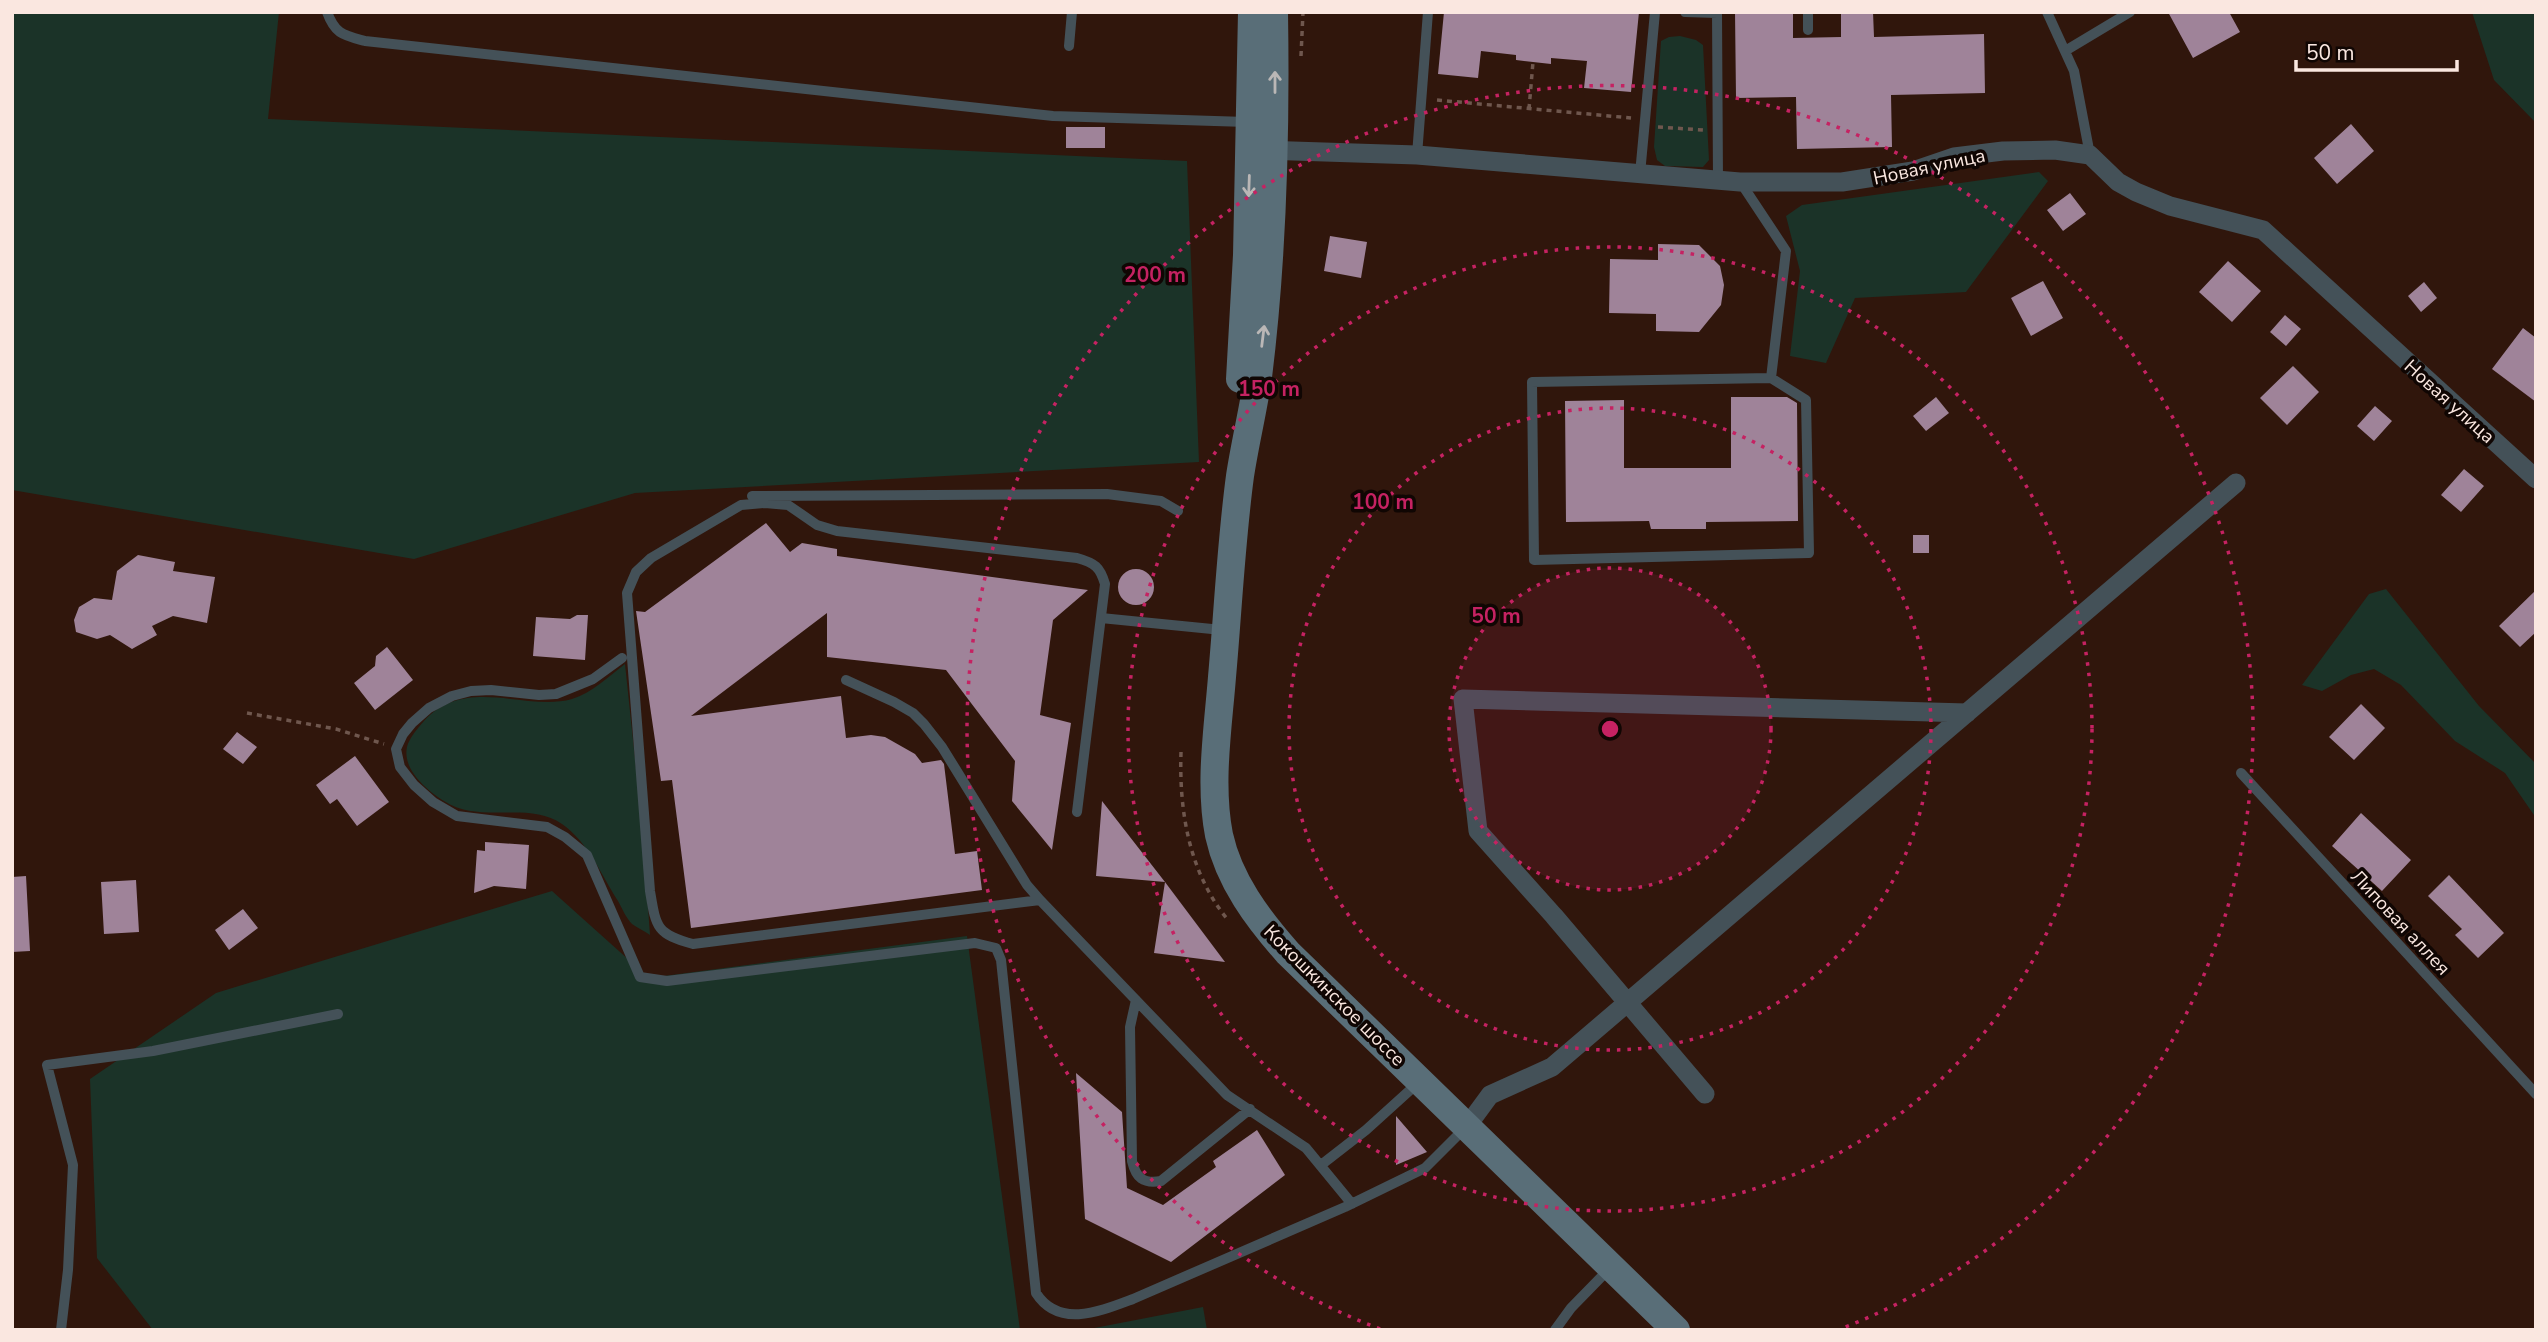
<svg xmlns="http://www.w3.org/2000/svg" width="2548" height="1342" viewBox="0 0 2548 1342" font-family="'Nunito Sans',sans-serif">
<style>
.green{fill:#1b3328}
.building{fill:#9f8399}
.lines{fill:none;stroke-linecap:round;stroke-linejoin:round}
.path{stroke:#6f574e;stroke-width:3.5;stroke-dasharray:5 5;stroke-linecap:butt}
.service{stroke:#445158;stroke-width:10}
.minor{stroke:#445158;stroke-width:19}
.secondary{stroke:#596e78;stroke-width:28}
.oneway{stroke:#bab7b6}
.ring{fill:none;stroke:#c52262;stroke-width:3.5;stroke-dasharray:3.5 7}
.labels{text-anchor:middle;stroke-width:7;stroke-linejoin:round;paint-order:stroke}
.street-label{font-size:19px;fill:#fae7e0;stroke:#100603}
.centre{fill:#c52262;stroke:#100603;stroke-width:3.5}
.ring-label{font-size:21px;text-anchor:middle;font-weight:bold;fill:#c52262;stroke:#100603;stroke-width:7;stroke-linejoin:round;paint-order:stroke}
</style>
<rect width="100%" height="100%" fill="#30160c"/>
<path class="green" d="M 12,12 L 279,12 L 268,119 L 1187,161 L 1199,462 L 635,493 L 414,559 L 12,490 Z
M 2472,12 L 2536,12 L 2536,123 L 2494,80 Z
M 1680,36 L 1696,40 L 1703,45 L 1709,160 L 1703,167 L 1665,166 L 1657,160 L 1654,147 L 1661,41 L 1669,37 Z
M 2039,172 L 2048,181 L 1966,292 L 1855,298 L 1826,363 L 1790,356 L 1800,271 L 1786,216 L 1802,205 Z
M 2386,589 L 2479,706 L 2536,764 L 2536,818 L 2505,773 L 2455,741 L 2401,685 L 2374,669 L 2351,675 L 2322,691 L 2302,685 L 2369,594 Z
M 625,664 L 642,825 L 650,935 C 645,931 637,928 632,924 C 626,918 622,908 618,901 C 602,876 588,842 562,824 C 528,800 481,825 444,801 C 428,791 402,770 407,747 C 409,738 418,728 424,721 C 466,675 526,712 572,699 C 592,693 609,676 625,664 Z
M 552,891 L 649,978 L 967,936 L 1020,1330 L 153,1330 L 97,1258 L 90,1079 L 216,993 Z
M 1203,1307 L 1207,1330 L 1084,1330 Z"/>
<path class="building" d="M 1444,12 L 1639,12 L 1631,92 L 1584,88 L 1587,61 L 1551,58 L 1551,64 L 1516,60 L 1516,55 L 1481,51 L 1478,78 L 1438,74 Z
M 1735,12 L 1793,12 L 1793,38 L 1841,37 L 1841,12 L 1873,12 L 1874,37 L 1984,34 L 1985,93 L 1891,95 L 1892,147 L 1797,149 L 1796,97 L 1736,98 Z
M 2168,12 L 2229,12 L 2240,32 L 2193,58 Z
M 2351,124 L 2374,151 L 2337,184 L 2314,158 Z
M 1066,127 L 1105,127 L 1105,148 L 1066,148 Z
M 2070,193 L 2086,214 L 2063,231 L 2047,210 Z
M 1330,236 L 1367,242 L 1361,278 L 1324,271 Z
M 1658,244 L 1699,245 L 1720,266 L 1724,285 L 1721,305 L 1699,332 L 1656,331 L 1656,314 L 1609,313 L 1610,259 L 1658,260 Z
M 2228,261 L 2261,291 L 2232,322 L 2199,292 Z
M 2043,281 L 2063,318 L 2031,336 L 2011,298 Z
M 2424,282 L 2437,298 L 2421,312 L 2408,296 Z
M 2285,315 L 2301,329 L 2286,346 L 2270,332 Z
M 2523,328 L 2536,338 L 2536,402 L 2492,369 Z
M 2293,366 L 2319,392 L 2287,425 L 2260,398 Z
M 1731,397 L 1787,397 L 1797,403 L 1798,521 L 1706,522 L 1706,529 L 1651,529 L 1649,521 L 1566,522 L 1565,401 L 1624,400 L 1624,468 L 1731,468 Z
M 1936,397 L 1949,413 L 1926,431 L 1913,416 Z
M 2375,406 L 2392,421 L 2374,441 L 2357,426 Z
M 2464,469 L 2484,486 L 2461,512 L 2441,495 Z
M 766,523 L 790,552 L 802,543 L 837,549 L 837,556 L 1088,590 L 1053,620 L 1040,715 L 1071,723 L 1052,850 L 1012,801 L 1015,761 L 946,670 L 827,657 L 827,613 L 691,716 L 841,696 L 846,738 L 871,735 L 885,737 L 915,754 L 922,763 L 941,760 L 944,764 L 955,854 L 977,851 L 982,890 L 691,928 L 672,780 L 661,781 L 636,611 L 645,612 Z
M 1913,535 L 1929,535 L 1929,553 L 1913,553 Z
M 138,555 L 175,562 L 173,571 L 215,577 L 207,623 L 173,616 L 152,626 L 157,635 L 132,649 L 110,635 L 97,639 L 76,632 L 74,620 L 79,607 L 94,598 L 112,600 L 117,571 Z
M1118 587a18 18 0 1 1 36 0a18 18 0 1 1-36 0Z
M 2536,590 L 2536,632 L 2520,647 L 2499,626 Z
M 577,615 L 588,615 L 585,660 L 533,656 L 536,617 L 570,619 Z
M 387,647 L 413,680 L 375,710 L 354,683 L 375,666 L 376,656 Z
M 2361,704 L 2385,728 L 2354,760 L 2329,737 Z
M 237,732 L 257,747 L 243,764 L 223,749 Z
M 355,756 L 389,802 L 357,826 L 337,799 L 330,804 L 316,785 Z
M 1102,801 L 1165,882 L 1096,876 Z
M 2361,813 L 2411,860 L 2382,891 L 2332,846 Z
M 485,842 L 529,845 L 526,889 L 494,886 L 474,893 L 477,850 L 485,851 Z
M 2449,875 L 2504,933 L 2478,958 L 2455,935 L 2462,929 L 2428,896 Z
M 26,876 L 30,951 L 12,952 L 12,877 Z
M 136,880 L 139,932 L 104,934 L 101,882 Z
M 1165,882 L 1225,962 L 1154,953 Z
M 243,909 L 258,928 L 229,950 L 215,930 Z
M 1076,1073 L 1122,1112 L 1127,1188 L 1163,1205 L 1216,1167 L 1213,1161 L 1257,1130 L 1285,1175 L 1171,1262 L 1085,1219 Z
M 1396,1116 L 1427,1152 L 1396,1165 Z"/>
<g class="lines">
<path class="path" d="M 1301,56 L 1303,12
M 1437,100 L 1631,118
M 1529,109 L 1533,62
M 1658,127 L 1703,130
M 247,713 L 336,729 L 384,744
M 1181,752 C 1179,811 1189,873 1228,920"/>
<path class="service" d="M 327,12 C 335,34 343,35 365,41 L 1053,116 L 1247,122
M 1685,12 L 1717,13
M 1717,12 L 1718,181
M 1808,12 L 1808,30
M 2047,12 L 2074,71 L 2090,155
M 1069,46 L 1072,12
M 2065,51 L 2130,12
M 1417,155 L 1428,12
M 1640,174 L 1655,12
M 1741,183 L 1786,251 L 1771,378 L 1806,400 L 1809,553 L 1534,560 L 1532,382 L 1771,378
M 752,496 L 1107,494 L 1161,501 L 1178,511
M 1101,618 L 1222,630
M 622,658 L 593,679 L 556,694 L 539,695 L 491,690 L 471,691 L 452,696 L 429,708 L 412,723 L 403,734 L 396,749 L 400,767 L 414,785 L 433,802 L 457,816 L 547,827 L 565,837 L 587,855 L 640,977 L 667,981 L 975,943 L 996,948 L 1001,960 L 1036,1293 C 1059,1329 1101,1311 1133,1299 L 1345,1207 L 1425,1168 L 1465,1128
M 846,680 L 894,702 L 913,713 L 924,724 L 942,747 L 1027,885 L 1040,900 L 1227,1095 L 1306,1148 L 1352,1204
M 2241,773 L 2536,1094
M 1040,900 L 693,944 C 656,934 656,927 650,891 L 627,593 L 636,572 L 651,558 L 741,505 L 765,503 L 788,505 L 817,525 L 837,531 L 1077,558 C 1095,563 1100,567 1105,584 L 1077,812
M 1136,1000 L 1130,1027 L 1132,1161 C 1136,1178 1143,1184 1161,1181 L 1250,1109
M 1321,1165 L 1366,1130 L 1419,1082
M 61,1330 L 68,1270 L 73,1165 L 47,1065 L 153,1051 L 338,1014
M 1555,1330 L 1571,1308 L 1610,1268"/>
<path class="minor" d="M 1262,150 L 1417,155 L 1740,182 L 1842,182 L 1913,171 L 1954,157 L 2003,151 L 2055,150 L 2090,155 L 2118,182 L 2136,192 L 2170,206 L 2263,230 L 2536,479
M 1705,1094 L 1554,916 L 1478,831 L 1463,699 L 1967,713
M 1468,1125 L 1490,1095 L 1552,1067 L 2236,483"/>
<path class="secondary" d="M 1274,12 C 1276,134 1273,256 1258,377 C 1253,411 1245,443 1240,476 C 1231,543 1228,610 1222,677 C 1218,728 1209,784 1219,835 C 1229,881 1258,919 1288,953 L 1676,1330
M 1240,379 L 1247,255 L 1252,12"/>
</g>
<defs><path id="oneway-shaft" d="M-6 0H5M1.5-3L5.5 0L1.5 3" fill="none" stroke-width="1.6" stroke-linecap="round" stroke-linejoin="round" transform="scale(1.75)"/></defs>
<g class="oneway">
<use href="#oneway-shaft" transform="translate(1275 82) rotate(-90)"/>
<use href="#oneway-shaft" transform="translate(1249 186) rotate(92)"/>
<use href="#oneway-shaft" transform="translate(1263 336) rotate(-83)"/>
</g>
<circle cx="1610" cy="729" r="161" fill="#c52262" fill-opacity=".12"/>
<g class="ring">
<circle cx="1610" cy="729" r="161"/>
<circle cx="1610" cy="729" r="321"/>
<circle cx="1610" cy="729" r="482"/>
<path d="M1380 1329A643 643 0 1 1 1840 1329"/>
</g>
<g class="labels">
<g class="street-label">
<text transform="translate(1929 166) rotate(-12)" y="7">Новая улица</text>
<text transform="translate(2450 401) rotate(42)" y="7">Новая улица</text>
<text transform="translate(2401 922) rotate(47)" y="7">Липовая аллея</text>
<text transform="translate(1335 995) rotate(45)" y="7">Кокошкинское шоссе</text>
</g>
</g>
<circle cx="1610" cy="729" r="10" class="centre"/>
<g class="ring-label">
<text x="1155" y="282">200 m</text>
<text x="1269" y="396">150 m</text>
<text x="1383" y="509">100 m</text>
<text x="1496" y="623">50 m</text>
</g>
<rect width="2548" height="1342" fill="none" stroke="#fae7e0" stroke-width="28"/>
<path d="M2296 60v10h161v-10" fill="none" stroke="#fae7e0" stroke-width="3.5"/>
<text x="2306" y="60" font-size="21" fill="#fae7e0" stroke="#100603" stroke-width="5" paint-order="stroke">50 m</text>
</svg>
